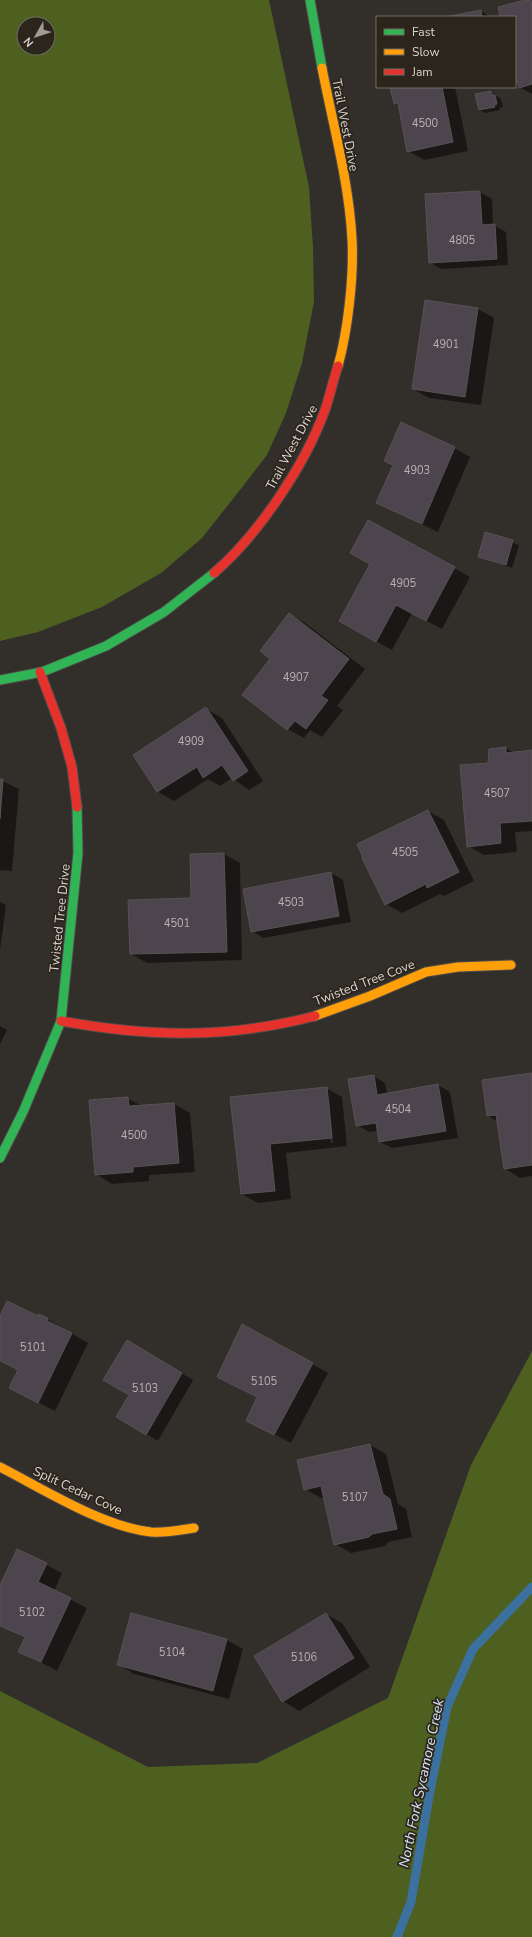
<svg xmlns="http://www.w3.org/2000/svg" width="532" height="1937" viewBox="0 0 532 1937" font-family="'Nunito Sans',sans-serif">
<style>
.forest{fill:#4d6020;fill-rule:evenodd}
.shadow{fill:#0007;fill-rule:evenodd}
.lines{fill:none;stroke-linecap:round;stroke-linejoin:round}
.stream{stroke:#3b709f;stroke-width:9}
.building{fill:#4c454e;stroke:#565353}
.fast-casing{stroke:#504c49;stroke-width:11}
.slow-casing{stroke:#504c49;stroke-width:11}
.jam-casing{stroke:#504c49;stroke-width:11}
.fast{stroke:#30b455;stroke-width:9}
.slow{stroke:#ff9f0a;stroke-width:9}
.jam{stroke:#e5322d;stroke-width:9}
.labels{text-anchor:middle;stroke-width:3.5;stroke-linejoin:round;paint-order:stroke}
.number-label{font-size:11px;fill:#b7b2b0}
.street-label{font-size:13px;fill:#dbd6d0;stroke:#2c251c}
.water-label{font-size:14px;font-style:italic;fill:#d7e6f5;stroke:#2c251c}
</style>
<rect width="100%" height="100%" fill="#322e2a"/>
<path class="forest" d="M 0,0 L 269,0 L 309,187 L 313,247 L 314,302 L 302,363 L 286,413 L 267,455 L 236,495 L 202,538 L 161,573 L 102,607 L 38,632 L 0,641 ZM 24,24 L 48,24 L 48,48 L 24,48 Z
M 532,1351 L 532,1937 L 0,1937 L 0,1691 L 148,1767 L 257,1763 L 388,1698 L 471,1465 Z"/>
<path class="shadow" d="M 532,0 L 532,94 L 519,87 L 515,70 L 515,17 L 501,17 L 499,8 Z
M 481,11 L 491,17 L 450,17 Z
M 391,87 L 455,87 L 468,151 L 424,160 L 408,151 L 399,106 L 394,103 Z
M 491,92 L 501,99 L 503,107 L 499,108 L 500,110 L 485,113 L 479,110 Z
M 480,192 L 492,199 L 493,225 L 506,232 L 508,265 L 441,269 L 429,262 L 426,195 Z
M 426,301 L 478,309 L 494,318 L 481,405 L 429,398 L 413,389 Z
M 454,448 L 470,457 L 438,532 L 377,503 L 394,465 Z
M 486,534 L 519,545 L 512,568 L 479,557 Z
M 454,568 L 470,577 L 442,629 L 412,613 L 392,650 L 356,630 Z
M 289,614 L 305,623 L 365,669 L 337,706 L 343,710 L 322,737 L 310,730 L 304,738 L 288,729 L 244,695 L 272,659 Z
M 206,709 L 222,718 L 263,781 L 249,790 L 232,778 L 220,786 L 208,779 L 174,801 L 158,792 L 135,755 Z
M 506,748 L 514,753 L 532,751 L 532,831 L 515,832 L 517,852 L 484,855 L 468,846 L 489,764 Z
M 0,780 L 19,789 L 12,871 L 0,870 Z
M 428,811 L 444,820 L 474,881 L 444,896 L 440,894 L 402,913 L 386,904 Z
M 224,854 L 240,863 L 242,960 L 147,963 L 131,954 L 192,899 Z
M 331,873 L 343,880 L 351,922 L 263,938 L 252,931 L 244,889 Z
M 0,902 L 6,905 L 0,951 Z
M 0,1026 L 7,1030 L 0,1044 Z
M 532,1074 L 532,1176 L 520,1178 L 504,1168 L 498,1122 L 487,1115 Z
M 374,1076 L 385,1083 L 387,1094 L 438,1085 L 450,1092 L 458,1138 L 392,1148 L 380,1142 L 378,1131 L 369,1132 L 357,1125 Z
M 326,1088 L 342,1097 L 347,1146 L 286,1153 L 291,1199 L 258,1203 L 242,1194 L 232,1098 ZM 327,1097 L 329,1097 L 333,1143 L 331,1143 Z
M 127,1098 L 142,1106 L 174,1104 L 190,1113 L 195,1172 L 149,1175 L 149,1181 L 112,1184 L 96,1174 Z
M 38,1317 L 47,1319 L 88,1343 L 55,1411 L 10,1388 L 19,1371 L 0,1362 L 0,1319 Z
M 127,1341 L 193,1380 L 158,1441 L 118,1417 L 131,1395 Z
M 312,1364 L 328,1373 L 291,1443 L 247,1420 L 258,1398 L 218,1377 Z
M 370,1445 L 386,1454 L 398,1504 L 406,1509 L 412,1537 L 388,1542 L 385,1546 L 351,1553 L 335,1544 L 325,1497 L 321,1498 L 305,1489 Z
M 17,1550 L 62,1573 L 54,1591 L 87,1608 L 57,1671 L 20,1651 L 25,1638 L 0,1626 L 0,1587 Z
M 131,1614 L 227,1640 L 243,1649 L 229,1699 L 134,1674 L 118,1664 Z
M 326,1614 L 342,1623 L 370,1667 L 299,1711 L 283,1701 Z"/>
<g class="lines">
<path class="stream" d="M 397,1937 L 411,1902 L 429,1796 L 447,1707 L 473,1649 L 532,1587"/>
</g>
<path class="building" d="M 525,0 L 532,1 L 532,84 L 519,88 L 515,73 L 515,17 L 500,17 L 498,7 Z
M 481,10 L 482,17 L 445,17 Z
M 390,87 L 442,87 L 453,142 L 407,152 L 398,103 L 394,104 Z
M 491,91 L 492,95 L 495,95 L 497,104 L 494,105 L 495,107 L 479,110 L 475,94 Z
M 480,191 L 482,225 L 495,224 L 497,259 L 429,263 L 425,194 Z
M 425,300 L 478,308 L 465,397 L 412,389 Z
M 401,422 L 455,447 L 422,524 L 376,503 L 393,465 L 384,461 Z
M 368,520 L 455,567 L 426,621 L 396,605 L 376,642 L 339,621 L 370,564 L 350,553 Z
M 485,532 L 513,540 L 506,565 L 478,557 Z
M 289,613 L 349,659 L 321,696 L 328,700 L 306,729 L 295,721 L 287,730 L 242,695 L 270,659 L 260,651 Z
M 206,707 L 248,771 L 233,781 L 222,765 L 203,778 L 197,767 L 157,792 L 133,755 Z
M 506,747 L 506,753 L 532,750 L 532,821 L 500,823 L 501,843 L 467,847 L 460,765 L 488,763 L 489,749 Z
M 0,779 L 3,779 L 0,819 Z
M 428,810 L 459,872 L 427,888 L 426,884 L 385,905 L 362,858 L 363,858 L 357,844 Z
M 224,853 L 227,952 L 130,954 L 128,900 L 191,898 L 190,854 Z
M 331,872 L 339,916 L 251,932 L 243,889 Z
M 532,1073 L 532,1165 L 504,1169 L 496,1115 L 487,1116 L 482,1080 Z
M 374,1075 L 377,1095 L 438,1084 L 446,1131 L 379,1142 L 376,1123 L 356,1126 L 348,1079 Z
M 327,1087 L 332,1138 L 270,1144 L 275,1191 L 241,1194 L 230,1097 Z
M 128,1097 L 129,1106 L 174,1103 L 179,1163 L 133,1167 L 133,1172 L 95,1175 L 89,1100 Z
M 7,1301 L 38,1316 L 39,1314 L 48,1318 L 47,1321 L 72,1333 L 38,1403 L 9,1388 L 18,1370 L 0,1361 L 0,1316 Z
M 242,1324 L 313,1363 L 274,1435 L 246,1421 L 257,1397 L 217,1377 Z
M 127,1340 L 182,1373 L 146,1435 L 116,1417 L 129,1395 L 103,1380 Z
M 370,1444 L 383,1494 L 390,1499 L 397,1529 L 372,1534 L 369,1537 L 334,1545 L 321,1486 L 304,1490 L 297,1460 Z
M 17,1549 L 47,1563 L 38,1582 L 71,1598 L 41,1662 L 18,1652 L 25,1637 L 0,1626 L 0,1585 Z
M 131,1613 L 227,1639 L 213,1691 L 117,1665 Z
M 326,1613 L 354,1658 L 282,1702 L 254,1656 Z"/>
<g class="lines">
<defs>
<path id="fast" d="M 310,0 L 322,68
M 0,680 L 42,672 L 106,646 L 164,612 L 214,573
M 0,1158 L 23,1112 L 61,1021 L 78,853 L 77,807"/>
<path id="slow" d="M 322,68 C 333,125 349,182 352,239 C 354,276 348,330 338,366
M 315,1016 L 370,996 L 426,972 L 458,967 L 511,965
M 0,1467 C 43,1489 103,1527 151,1532 C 166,1533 180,1530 194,1528"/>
<path id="jam" d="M 214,573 C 259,534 305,465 325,410 C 330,396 333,380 338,366
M 40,672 L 61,728 L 72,767 L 77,807
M 61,1021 C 149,1037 228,1039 315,1016"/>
</defs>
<use href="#fast" class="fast-casing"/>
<use href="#slow" class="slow-casing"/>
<use href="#jam" class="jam-casing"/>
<use href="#fast" class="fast"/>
<use href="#slow" class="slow"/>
<use href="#jam" class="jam"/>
</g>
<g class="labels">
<g class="number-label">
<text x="425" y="127">4500</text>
<text x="462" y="244">4805</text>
<text x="446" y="348">4901</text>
<text x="417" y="474">4903</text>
<text x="403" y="587">4905</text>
<text x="296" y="681">4907</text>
<text x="191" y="745">4909</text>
<text x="497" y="797">4507</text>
<text x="405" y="856">4505</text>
<text x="291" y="906">4503</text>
<text x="177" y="927">4501</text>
<text x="398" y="1113">4504</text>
<text x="134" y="1139">4500</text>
<text x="33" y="1351">5101</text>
<text x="264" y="1385">5105</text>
<text x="145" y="1392">5103</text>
<text x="355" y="1501">5107</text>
<text x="32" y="1616">5102</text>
<text x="172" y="1656">5104</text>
<text x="304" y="1661">5106</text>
</g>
<g class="street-label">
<text transform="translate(346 125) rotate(79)" y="5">Trail West Drive</text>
<text transform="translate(291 447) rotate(-62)" y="5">Trail West Drive</text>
<text transform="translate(59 918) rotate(-84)" y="5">Twisted Tree Drive</text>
<text transform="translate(364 982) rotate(-21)" y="5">Twisted Tree Cove</text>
<text transform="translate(78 1490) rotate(25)" y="5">Split Cedar Cove</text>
</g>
<g class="water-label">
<text transform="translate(421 1783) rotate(-78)" y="5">North Fork Sycamore Creek</text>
</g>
</g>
<rect x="376" y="16" width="140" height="72" fill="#2c251c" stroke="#726c64"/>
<rect x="384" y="29" width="20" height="6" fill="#30b455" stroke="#726c64"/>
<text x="412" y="36" font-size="12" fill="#dbd6d0">Fast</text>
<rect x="384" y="49" width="20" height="6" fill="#ff9f0a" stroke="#726c64"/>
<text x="412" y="56" font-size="12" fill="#dbd6d0">Slow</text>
<rect x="384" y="69" width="20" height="6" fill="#e5322d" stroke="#726c64"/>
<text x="412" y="76" font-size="12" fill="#dbd6d0">Jam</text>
<g transform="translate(36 36) rotate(231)"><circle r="19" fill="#2c251c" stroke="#726c64"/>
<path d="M0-3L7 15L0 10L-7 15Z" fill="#a09b96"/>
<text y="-6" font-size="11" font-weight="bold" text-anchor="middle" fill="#dbd6d0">N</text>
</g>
</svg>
